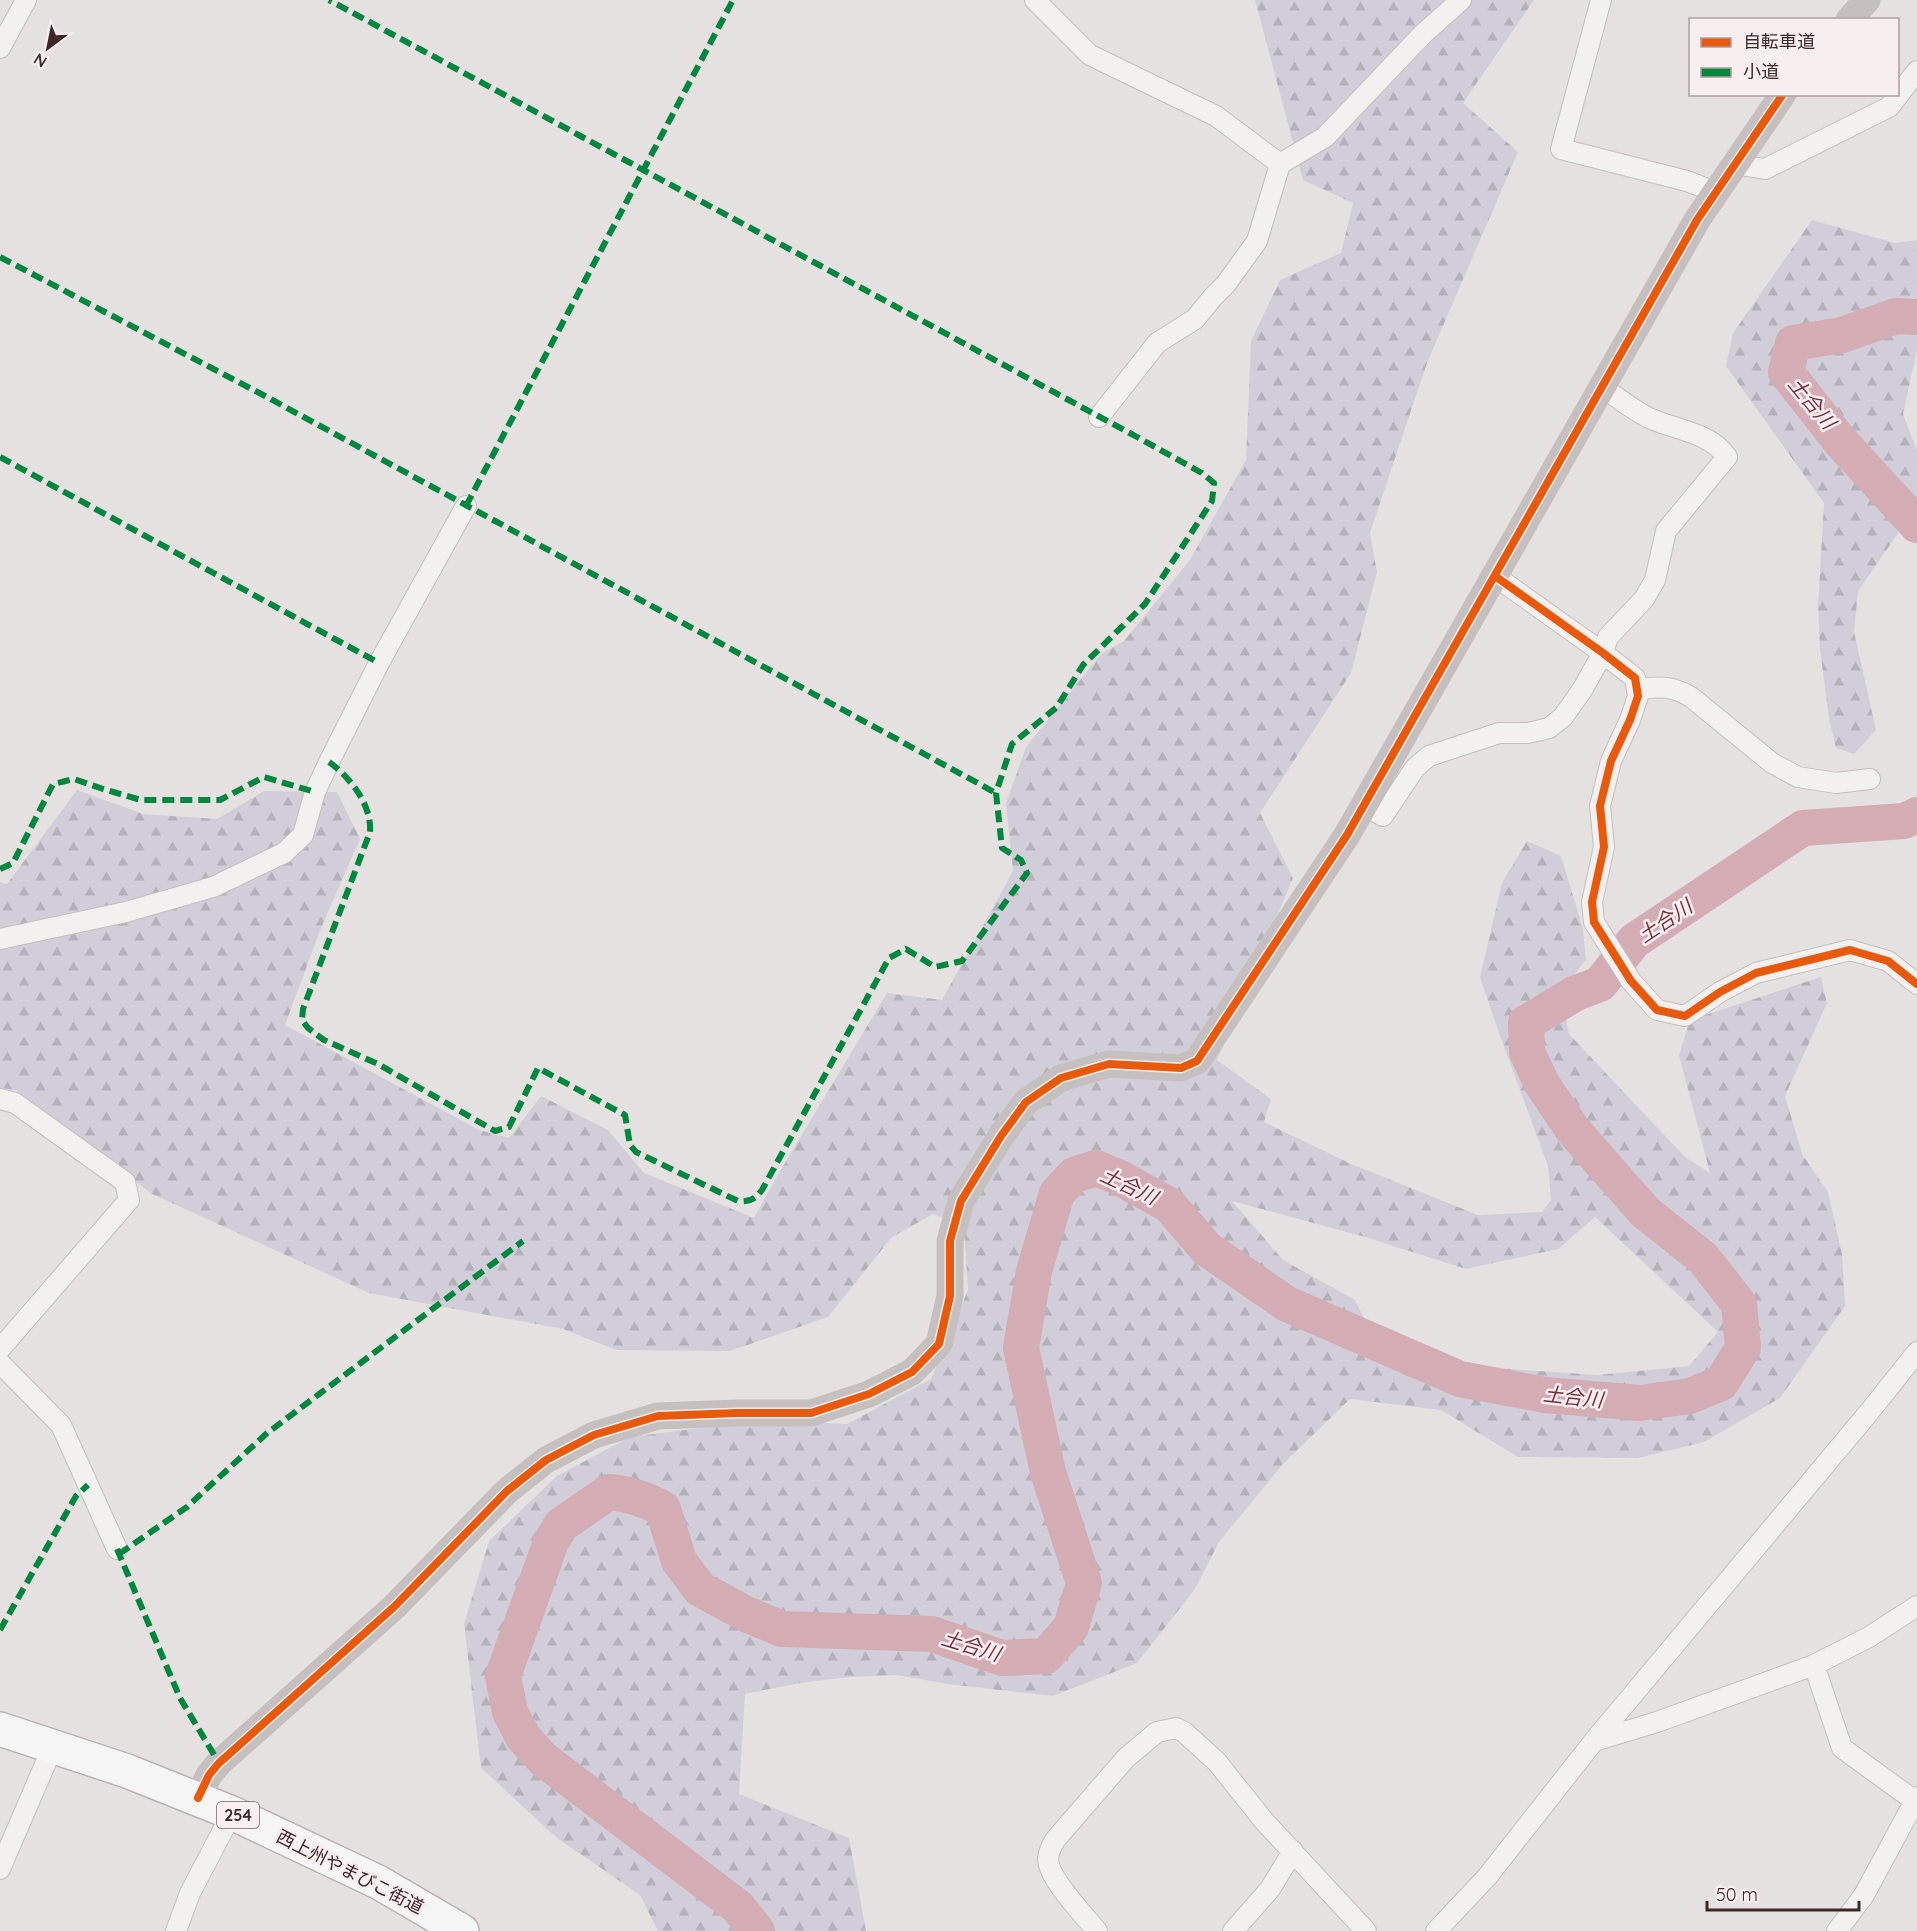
<svg xmlns="http://www.w3.org/2000/svg" width="1917" height="1931" viewBox="0 0 1917 1931" font-family="Quicksand,'Noto Sans JP',sans-serif">
<style>
.forest{fill:url(#forest-firs);fill-rule:evenodd}
.lines{fill:none;stroke-linecap:round;stroke-linejoin:round}
.river{stroke:#d4acb4;stroke-width:36}
.street-casing{stroke:#c4bfbf;stroke-width:22}
.highway-casing{stroke:#bbb3b3;stroke-width:36}
.street{stroke:#f3f0f0;stroke-width:20}
.secondary{stroke:#c6bfbf;stroke-width:27}
.highway{stroke:#f6f5f5;stroke-width:33}
.quiet{stroke:#00873e;stroke-width:6;stroke-dasharray:12 6;stroke-linecap:butt}
.cycleway-casing{stroke:#f6eeef;stroke-width:11}
.cycleway{stroke:#e8590c;stroke-width:8}
.labels{text-anchor:middle;stroke-width:5;stroke-linejoin:round;paint-order:stroke}
.shield{fill:#f6eeef;stroke:#776264;stroke-width:1.5}
.shield-label{font-size:16px;font-weight:bold;fill:#412628}
.street-label{font-size:18px;fill:#412628;stroke:#f6eeef}
.water-label{font-size:20px;font-style:italic;fill:#792c39;stroke:#f6eeef}
</style>
<defs>
<pattern id="forest-firs" width="22" height="20" patternUnits="userSpaceOnUse" patternTransform="scale(1.5)"><rect width="22" height="20" fill="#d1ceda"/><path d="M5 1l3.5 6h-7zM16 11l3.5 6h-7z" fill="#b5b1bb"/></pattern>
</defs>
<rect width="100%" height="100%" fill="#e6e1e1"/>
<path class="forest" d="M 1255,0 L 1534,0 L 1463,103 L 1518,152 L 1427,363 L 1370,533 L 1377,572 L 1351,673 L 1260,813 L 1293,878 L 1217,1060 L 1271,1099 L 1264,1122 L 1349,1163 L 1478,1215 L 1542,1212 L 1551,1200 L 1548,1166 L 1499,1033 L 1480,977 L 1502,883 L 1527,841 L 1561,856 L 1583,929 L 1586,960 L 1560,992 L 1569,1034 L 1685,1157 L 1710,1173 L 1679,1055 L 1690,1020 L 1821,977 L 1827,1003 L 1785,1096 L 1802,1154 L 1828,1192 L 1842,1254 L 1845,1306 L 1780,1398 L 1704,1442 L 1638,1458 L 1518,1457 L 1441,1410 L 1350,1399 L 1283,1464 L 1219,1542 L 1195,1589 L 1137,1663 L 1053,1696 L 947,1684 L 897,1675 L 850,1677 L 800,1683 L 745,1694 L 739,1794 L 849,1838 L 866,1931 L 658,1931 L 640,1895 L 557,1838 L 481,1768 L 464,1624 L 489,1541 L 557,1476 L 630,1437 L 761,1420 L 847,1424 L 931,1379 L 968,1290 L 964,1227 L 933,1214 L 891,1238 L 828,1317 L 730,1351 L 616,1350 L 563,1329 L 369,1293 L 152,1194 L 16,1090 L 0,1088 L 0,882 L 7,884 L 77,790 L 143,814 L 217,819 L 264,791 L 337,792 L 360,839 L 321,928 L 285,1025 L 479,1130 L 509,1138 L 541,1096 L 608,1130 L 644,1173 L 754,1218 L 776,1178 L 887,993 L 942,1000 L 1013,871 L 1006,803 L 1026,747 L 1101,654 L 1124,641 L 1190,560 L 1246,460 L 1251,341 L 1280,280 L 1341,253 L 1353,203 L 1303,180 ZM 1232,1201 L 1365,1237 L 1466,1269 L 1558,1249 L 1595,1217 L 1718,1332 L 1689,1366 L 1598,1375 L 1480,1367 L 1410,1344 L 1365,1320 L 1355,1300 L 1283,1260 Z
M 1812,220 L 1895,243 L 1917,240 L 1917,350 L 1903,414 L 1917,451 L 1917,506 L 1858,591 L 1854,632 L 1876,730 L 1854,754 L 1836,748 L 1829,719 L 1820,649 L 1818,605 L 1824,503 L 1726,366 L 1733,333 Z"/>
<g class="lines">
<path class="river" d="M 1917,317 L 1896,316 L 1842,335 L 1793,343 L 1786,372 L 1840,441 L 1917,525
M 757,1931 L 738,1907 L 543,1759 L 523,1737 L 510,1712 L 503,1676 L 551,1542 L 561,1525 L 609,1492 C 629,1494 646,1499 663,1509 L 679,1561 L 700,1589 L 748,1615 L 782,1629 L 932,1634 L 1002,1658 L 1046,1656 L 1071,1627 L 1084,1583 L 1048,1472 L 1021,1348 L 1034,1271 L 1057,1193 L 1074,1175 L 1096,1168 L 1120,1178 L 1169,1205 L 1207,1249 L 1287,1304 L 1460,1379 L 1545,1395 L 1640,1403 L 1690,1396 L 1721,1383 L 1743,1348 L 1739,1304 L 1703,1258 L 1645,1212 L 1573,1130 L 1542,1084 L 1527,1052 L 1526,1023 L 1576,993 L 1600,984 L 1634,941 L 1803,828 L 1904,821 L 1917,815"/>
<defs>
<path id="street" d="M 1035,0 L 1090,55 L 1216,116 L 1280,164
M 1601,0 L 1561,149 L 1687,181 L 1715,192
M 0,48 L 26,0
M 1734,164 L 1765,169 L 1889,107 L 1917,71
M 1099,417 L 1157,343 L 1195,319 L 1213,297 L 1226,284 L 1257,241 L 1280,164 L 1325,137 L 1423,34 L 1461,0
M 1495,576 L 1603,653 L 1635,678 L 1638,696 L 1630,720 L 1611,761 L 1600,806 L 1604,847 L 1592,902 L 1594,922 L 1631,981 L 1657,1010 L 1685,1016 L 1720,992 L 1756,973 L 1850,950 L 1888,961 L 1917,984
M 1637,689 C 1659,687 1671,685 1691,697 L 1772,763 L 1798,777 L 1836,783 L 1870,779
M 1365,805 L 1383,816 L 1415,768 L 1429,756 L 1499,733 L 1528,733 L 1549,728 L 1563,717 L 1582,690 L 1603,653 L 1608,637 L 1644,599 L 1655,580 L 1666,531 L 1727,457 C 1710,432 1675,430 1649,418 C 1633,410 1617,397 1602,387
M 0,939 L 126,912 L 213,887 L 284,853 L 303,835 L 315,792 L 329,762 L 379,663 L 466,506
M 0,1099 L 15,1103 L 125,1182 L 129,1200 L 0,1349
M 0,1363 L 61,1425 L 117,1549
M 1814,1665 L 1842,1748 L 1915,1801
M 1594,1741 L 1657,1722 L 1814,1665 L 1869,1637 L 1917,1606
M 0,1869 L 53,1746
M 176,1931 L 190,1893 L 232,1813
M 1097,1931 C 1084,1915 1047,1877 1048,1858 C 1049,1851 1052,1845 1055,1840 L 1126,1758 L 1157,1732 L 1176,1728 L 1184,1732 L 1217,1762 L 1264,1821 L 1366,1931
M 1233,1931 L 1270,1889 L 1293,1851
M 1436,1931 L 1487,1877 L 1594,1741 L 1870,1411 L 1917,1352
M 1837,1931 L 1864,1895 L 1917,1797"/>
<path id="highway" d="M 0,1729 L 127,1771 L 232,1813 L 378,1882 L 462,1931"/>
</defs>
<use href="#street" class="street-casing"/>
<use href="#highway" class="highway-casing"/>
<use href="#street" class="street"/>
<path class="secondary" d="M 1849,20 L 1867,0
M 198,1798 L 209,1775 L 219,1763 L 394,1607 L 507,1491 L 546,1460 L 594,1435 L 658,1416 L 738,1413 L 811,1413 L 869,1394 L 912,1372 L 939,1344 L 950,1296 L 950,1241 L 961,1201 L 1001,1136 L 1026,1102 L 1061,1078 L 1109,1064 L 1181,1068 L 1197,1061 L 1347,835 L 1697,220 L 1783,94"/>
<use href="#highway" class="highway"/>
<path class="quiet" d="M 0,257 L 265,396 L 996,793
M 0,457 L 379,663
M 466,506 L 733,0
M 329,762 C 350,777 372,805 370,832 L 303,1009 L 302,1020 L 308,1028 L 324,1040 L 378,1064 L 495,1131 L 509,1127 L 538,1068 L 625,1115 L 630,1145 L 636,1152 L 738,1201 C 750,1202 755,1199 762,1190 L 889,958 L 906,949 L 935,967 L 962,961 L 1027,873 L 1021,860 L 1002,848 L 996,793 L 1012,744 L 1057,707 L 1083,665 L 1145,604 L 1212,501 L 1214,483 L 1202,473 L 1137,437 L 329,0
M 0,869 L 13,863 L 53,784 L 74,779 L 103,789 L 141,800 L 220,800 L 264,777 L 315,792
M 117,1549 L 180,1698 L 219,1763
M 119,1554 L 187,1507 L 266,1434 L 523,1241
M 0,1630 L 76,1496 L 88,1485"/>
<defs>
<path id="cycleway" d="M 1495,576 L 1603,653 L 1635,678 L 1638,696 L 1630,720 L 1611,761 L 1600,806 L 1604,847 L 1592,902 L 1594,922 L 1631,981 L 1657,1010 L 1685,1016 L 1720,992 L 1756,973 L 1850,950 L 1888,961 L 1917,984
M 198,1798 L 209,1775 L 219,1763 L 394,1607 L 507,1491 L 546,1460 L 594,1435 L 658,1416 L 738,1413 L 811,1413 L 869,1394 L 912,1372 L 939,1344 L 950,1296 L 950,1241 L 961,1201 L 1001,1136 L 1026,1102 L 1061,1078 L 1109,1064 L 1181,1068 L 1197,1061 L 1347,835 L 1697,220 L 1783,94"/>
</defs>
<use href="#cycleway" class="cycleway-casing"/>
<use href="#cycleway" class="cycleway"/>
</g>
<g class="labels">
<rect class="shield" x="217" y="1802" width="42" height="26" rx="4.5"/>
<g class="shield-label">
<text x="238" y="1821">254</text>
</g>
<g class="street-label">
<text transform="translate(350 1872) rotate(27)" y="6">西上州やまびこ街道</text>
</g>
<g class="water-label">
<text transform="translate(1812 403) rotate(50)" y="7">土合川</text>
<text transform="translate(1665 921) rotate(-34)" y="7">土合川</text>
<text transform="translate(1129 1186) rotate(25)" y="7">土合川</text>
<text transform="translate(1573 1397) rotate(6)" y="7">土合川</text>
<text transform="translate(971 1646) rotate(17)" y="7">土合川</text>
</g>
</g>
<rect x="1689" y="18" width="210" height="78" fill="#f6eeef" stroke="#ae9e9f" stroke-width="1.5"/>
<rect x="1701" y="38" width="30" height="9" fill="#e8590c" stroke="#ae9e9f" stroke-width="1.5"/>
<text x="1743" y="48" font-size="18" fill="#412628">自転車道</text>
<rect x="1701" y="68" width="30" height="9" fill="#00873e" stroke="#ae9e9f" stroke-width="1.5"/>
<text x="1743" y="78" font-size="18" fill="#412628">小道</text>
<g transform="translate(48 48) rotate(212)" stroke="#f6eeef" stroke-width="4.5" paint-order="stroke">
<path d="M0-4.5L10 22L0 15L-10 22Z" fill="#412628"/>
<text y="-9" font-size="16" font-weight="bold" text-anchor="middle" fill="#412628">N</text>
</g>
<path d="M1707 1901v9h152v-9" fill="none" stroke="#412628" stroke-width="3"/>
<text x="1716" y="1901" font-size="18" fill="#412628" stroke="#f6eeef" stroke-width="4.5" paint-order="stroke">50 m</text>
</svg>
